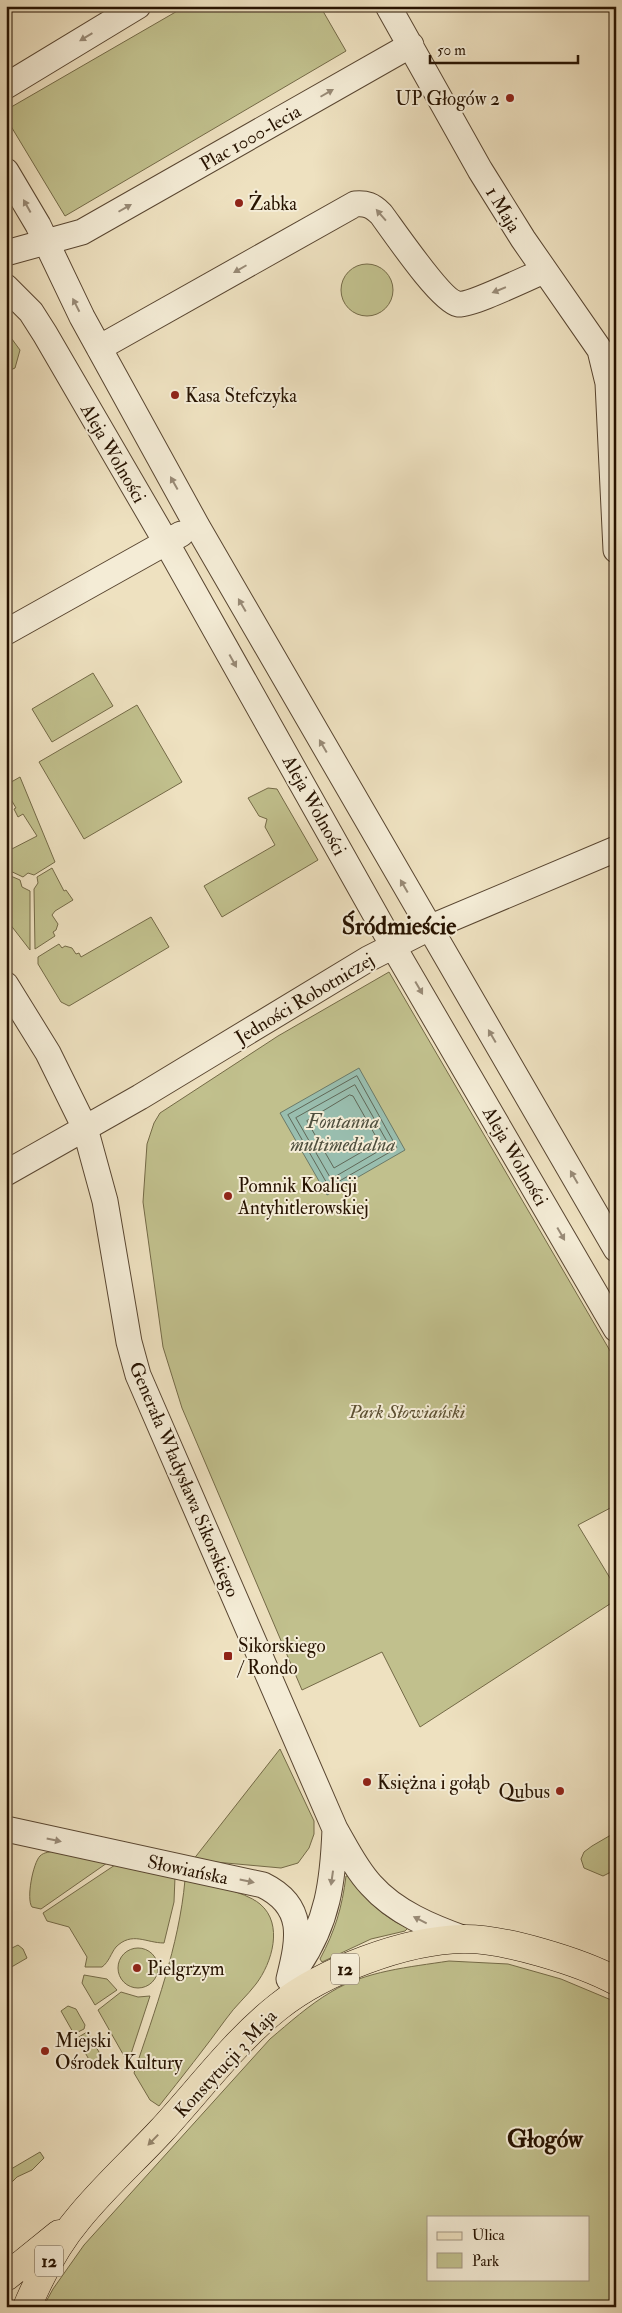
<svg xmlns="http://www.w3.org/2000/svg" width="622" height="2313" viewBox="0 0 622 2313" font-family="'IM FELL Double Pica',serif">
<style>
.green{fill:#c1c08d;stroke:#746a47;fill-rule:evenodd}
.water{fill:#99beaf;stroke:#6b7a69}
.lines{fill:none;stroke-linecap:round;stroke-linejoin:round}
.shore{stroke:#606858;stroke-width:1}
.minor-casing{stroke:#594631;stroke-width:27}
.major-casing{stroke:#271301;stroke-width:29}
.minor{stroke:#f4ecd6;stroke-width:25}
.major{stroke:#eee1c0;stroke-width:28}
.oneway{fill:#988a76}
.oneway2{fill:#94846a}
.poi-dot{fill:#8f2418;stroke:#f4ecd6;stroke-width:2}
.labels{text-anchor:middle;stroke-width:4;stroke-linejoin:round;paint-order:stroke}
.shield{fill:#f4ecd6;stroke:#645441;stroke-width:1}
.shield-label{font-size:18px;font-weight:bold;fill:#271301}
.poi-label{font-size:19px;fill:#271301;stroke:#f4ecd6;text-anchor:start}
.street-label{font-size:19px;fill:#271301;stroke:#f4ecd6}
.park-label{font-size:19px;font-style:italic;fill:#5d5032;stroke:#f4ecd6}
.water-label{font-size:20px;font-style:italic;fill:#4f4f3e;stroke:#f4ecd6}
.district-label{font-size:24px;font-weight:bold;fill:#271301;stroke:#f4ecd6}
</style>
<rect width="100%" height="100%" fill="#eee1c0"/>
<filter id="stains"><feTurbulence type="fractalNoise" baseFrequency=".004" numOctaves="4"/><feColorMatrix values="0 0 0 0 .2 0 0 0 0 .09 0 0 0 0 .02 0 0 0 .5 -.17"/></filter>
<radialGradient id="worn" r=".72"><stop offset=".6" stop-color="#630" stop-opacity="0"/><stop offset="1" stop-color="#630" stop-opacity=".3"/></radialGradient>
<path class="green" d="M 186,6 L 320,6 L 346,51 L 65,216 L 6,118 L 6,110 Z
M341 290a26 26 0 1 1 52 0a26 26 0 1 1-52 0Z
M 6,331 L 20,350 L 15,368 L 6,372 Z
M 93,673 L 113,706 L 52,742 L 32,709 Z
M 137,705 L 182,782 L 84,839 L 39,762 Z
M 20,777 L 55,862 L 34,875 L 28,873 L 23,877 L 6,869 L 6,852 L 37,836 L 23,814 L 18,817 L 14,809 L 16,808 L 6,791 L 6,785 Z
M 268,788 L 277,789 L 318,860 L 222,917 L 204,886 L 275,845 L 265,827 L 267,819 L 259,816 L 248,798 Z
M 52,868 L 64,891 L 66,890 L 73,900 L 55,911 L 52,915 L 58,924 L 56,930 L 53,932 L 55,936 L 35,949 L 34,889 L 38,883 L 37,877 Z
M 6,874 L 20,880 L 22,887 L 30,891 L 30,950 L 6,919 Z
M 151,917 L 169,947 L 69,1006 L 61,1002 L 38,964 L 38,957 L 59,944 L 62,948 L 65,946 L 72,948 L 76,954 L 79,953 L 81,957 Z
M 389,972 L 616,1361 L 616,1505 L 578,1525 L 616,1588 L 616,1600 L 420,1727 L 382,1652 L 302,1690 L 182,1408 L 163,1347 L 143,1202 L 147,1144 L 154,1123 L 160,1113 L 278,1036 Z
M 280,1749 L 314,1821 L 314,1834 L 309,1848 L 298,1863 L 281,1868 L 193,1860 Z
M 616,1832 L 616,1859 L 611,1872 L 603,1876 L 584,1868 L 581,1859 L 584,1852 L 592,1846 Z
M 55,1851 L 107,1863 L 41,1909 L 32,1907 C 26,1899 33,1863 40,1856 C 44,1852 50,1852 55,1851 Z
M 115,1865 L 175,1877 L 174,1902 L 164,1943 C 146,1943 132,1931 116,1947 C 111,1953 109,1962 102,1967 L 85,1967 L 87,1957 L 69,1927 L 47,1921 L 43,1913 Z
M 346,1876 L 349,1876 C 365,1899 382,1917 408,1928 L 405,1931 L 371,1939 L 322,1962 L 320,1959 C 335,1931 342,1908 346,1876 Z
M 185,1880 C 207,1885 243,1890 260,1904 C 284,1924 272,1963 256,1984 C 247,1996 235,2006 226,2019 C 205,2048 182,2077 159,2106 L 150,2100 L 134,2073 C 155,2010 179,1946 185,1880 Z
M 18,1945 L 23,1949 L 27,1958 L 8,1969 L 6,1951 Z
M118 1968a20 20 0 1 1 40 0a20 20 0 1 1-40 0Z
M 449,1961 L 508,1964 L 561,1979 L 616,2002 L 616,2307 L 43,2307 L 53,2289 L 84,2245 L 270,2039 C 289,2023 309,2005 331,1992 C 365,1971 410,1967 449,1961 ZM 428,2217 L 588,2217 L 588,2279 L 428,2279 Z
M 84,1975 L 107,1979 L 117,1990 L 95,2005 L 82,1983 Z
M 121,1992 L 138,1997 L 150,1996 L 128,2063 L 98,2010 Z
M 68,2006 L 76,2009 L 85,2025 L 84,2029 L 74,2034 L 61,2011 Z
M 87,2032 L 102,2057 L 92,2065 L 77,2038 Z
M 40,2152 L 44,2158 L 32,2170 L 17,2177 L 9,2185 L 6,2180 L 6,2172 Z"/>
<path class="water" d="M 359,1068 L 405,1150 L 327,1195 L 280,1113 Z"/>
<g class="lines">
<path class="shore" d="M 357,1076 L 397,1148 L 329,1187 L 288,1115 Z
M 355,1085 L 389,1145 L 331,1179 L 296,1118 Z
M 350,1095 L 353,1096 L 379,1142 L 334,1168 L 307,1121 Z"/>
<defs>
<path id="minor" d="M 388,6 L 480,170 L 523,239 L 600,350 L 608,383 L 616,550
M 6,86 L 138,6
M 6,171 L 38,225 L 82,317 L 197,526 L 616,1249
M 6,253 L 82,232 L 411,45
M 6,287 L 31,312 L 45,334 L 166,542 L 393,946 L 616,1329
M 99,348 L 355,204 C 366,203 372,205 381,214 C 393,230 441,301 458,304 C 470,306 529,277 544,271
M 6,632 L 181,534
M 6,985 L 48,1053 L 85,1128 L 105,1201 L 129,1342 L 138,1375 L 335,1829 C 346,1848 356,1869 371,1885 C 395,1912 431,1927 465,1939
M 6,1173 L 140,1097 L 368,959 L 429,928 L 616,849
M 6,1829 L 263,1885 C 306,1906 299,1939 289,1979
M 298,1966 C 328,1922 333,1881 335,1829"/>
<path id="major" d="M 6,2277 L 59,2234
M 27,2307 C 40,2276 57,2244 78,2219 C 103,2188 134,2160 161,2131 C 199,2090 234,2042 278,2007 C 323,1971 405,1940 463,1939 C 503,1938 581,1962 616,1981"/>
</defs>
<use href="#minor" class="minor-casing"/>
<use href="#major" class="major-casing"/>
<use href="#minor" class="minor"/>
<use href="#major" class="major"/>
</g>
<defs><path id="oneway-solid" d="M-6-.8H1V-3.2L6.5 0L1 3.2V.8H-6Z" transform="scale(1.25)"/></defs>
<g class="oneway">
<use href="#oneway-solid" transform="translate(86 37) rotate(149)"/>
<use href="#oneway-solid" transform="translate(327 93) rotate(-30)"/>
<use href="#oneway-solid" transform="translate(27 206) rotate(-119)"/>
<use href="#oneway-solid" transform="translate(125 208) rotate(-30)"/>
<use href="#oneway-solid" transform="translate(381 215) rotate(-131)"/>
<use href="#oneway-solid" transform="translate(240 269) rotate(150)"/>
<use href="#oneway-solid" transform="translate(499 290) rotate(158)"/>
<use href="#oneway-solid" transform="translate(76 305) rotate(-117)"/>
<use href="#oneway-solid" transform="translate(174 483) rotate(-119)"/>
<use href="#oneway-solid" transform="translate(242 605) rotate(-120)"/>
<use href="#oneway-solid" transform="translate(233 661) rotate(61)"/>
<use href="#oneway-solid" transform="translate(323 746) rotate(-120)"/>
<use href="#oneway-solid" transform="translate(404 886) rotate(-120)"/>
<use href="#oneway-solid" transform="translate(419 988) rotate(60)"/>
<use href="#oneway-solid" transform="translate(492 1036) rotate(-120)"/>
<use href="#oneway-solid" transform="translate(574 1177) rotate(-120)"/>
<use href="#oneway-solid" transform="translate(561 1234) rotate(60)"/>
<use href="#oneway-solid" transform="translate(54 1840) rotate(12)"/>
<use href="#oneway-solid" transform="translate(332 1878) rotate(98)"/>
<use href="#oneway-solid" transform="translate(247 1881) rotate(12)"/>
<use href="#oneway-solid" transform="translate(420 1920) rotate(-153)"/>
</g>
<use class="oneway2" href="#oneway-solid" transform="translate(153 2140) rotate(134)"/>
<g class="poi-dot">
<circle cx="510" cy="98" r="5"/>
<circle cx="239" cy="203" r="5"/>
<circle cx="175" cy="395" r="5"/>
<circle cx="228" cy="1196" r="5"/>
<rect x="223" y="1651" width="10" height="10" rx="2.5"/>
<circle cx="367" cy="1782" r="5"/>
<circle cx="560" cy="1791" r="5"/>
<circle cx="137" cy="1968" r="5"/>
<circle cx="45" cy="2051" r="5"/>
</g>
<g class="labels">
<g class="shield">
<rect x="331" y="1953.5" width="28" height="31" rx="4"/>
<rect x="35" y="2245.5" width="28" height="31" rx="4"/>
</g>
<g class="shield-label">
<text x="345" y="1975">12</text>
<text x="49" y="2267">12</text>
</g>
<g class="poi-label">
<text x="500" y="105" text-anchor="end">UP Głogów 2</text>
<text x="249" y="210">Żabka</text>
<text x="185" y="402">Kasa Stefczyka</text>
<text x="238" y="1192">Pomnik Koalicji<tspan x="238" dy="22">Antyhitlerowskiej</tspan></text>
<text x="238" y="1652">Sikorskiego<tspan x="238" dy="22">/ Rondo</tspan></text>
<text x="377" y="1789">Księżna i gołąb</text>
<text x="550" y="1798" text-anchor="end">Qubus</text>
<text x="147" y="1975">Pielgrzym</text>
<text x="55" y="2047">Miejski<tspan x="55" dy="22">Ośrodek Kultury</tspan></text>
</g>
<g class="street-label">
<text transform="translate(250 137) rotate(-30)" y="7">Plac 1000-lecia</text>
<text transform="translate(504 209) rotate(59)" y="7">1 Maja</text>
<text transform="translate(114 453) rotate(60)" y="7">Aleja Wolności</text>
<text transform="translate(315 805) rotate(61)" y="7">Aleja Wolności</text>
<text transform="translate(304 998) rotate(-31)" y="7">Jedności Robotniczej</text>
<text transform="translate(516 1156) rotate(60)" y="7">Aleja Wolności</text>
<text transform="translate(185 1479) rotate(67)" y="7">Generała Władysława Sikorskiego</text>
<text transform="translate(188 1869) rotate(12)" y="7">Słowiańska</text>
<text transform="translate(225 2063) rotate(-47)" y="7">Konstytucji 3 Maja</text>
</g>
<g class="park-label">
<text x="407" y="1418">Park Słowiański</text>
</g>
<g class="water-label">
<text x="343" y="1128">Fontanna<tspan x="343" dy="23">multimedialna</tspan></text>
</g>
<g class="district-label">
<text x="399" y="934">Śródmieście</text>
<text x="545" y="2147">Głogów</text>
</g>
</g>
<rect width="622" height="2313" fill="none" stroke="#eee1c0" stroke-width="25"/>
<rect x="8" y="8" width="607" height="2298" fill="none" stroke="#271301" stroke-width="2.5"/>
<rect x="12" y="12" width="597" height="2288" fill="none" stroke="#271301"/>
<rect x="427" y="2216" width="162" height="65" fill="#f4ecd6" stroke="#a29581"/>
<rect x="437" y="2232" width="25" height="8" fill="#eee1c0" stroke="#a29581"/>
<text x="472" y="2240" font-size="15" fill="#271301">Ulica</text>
<rect x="437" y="2253" width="25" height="15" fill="#c1c08d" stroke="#a29581"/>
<text x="472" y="2266" font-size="15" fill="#271301">Park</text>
<path d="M430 55v8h148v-8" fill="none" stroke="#271301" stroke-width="2.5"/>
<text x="437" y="55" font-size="15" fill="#271301" stroke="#f4ecd6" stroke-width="4" paint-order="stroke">50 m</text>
<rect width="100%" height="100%" filter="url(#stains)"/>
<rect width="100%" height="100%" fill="url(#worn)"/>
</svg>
